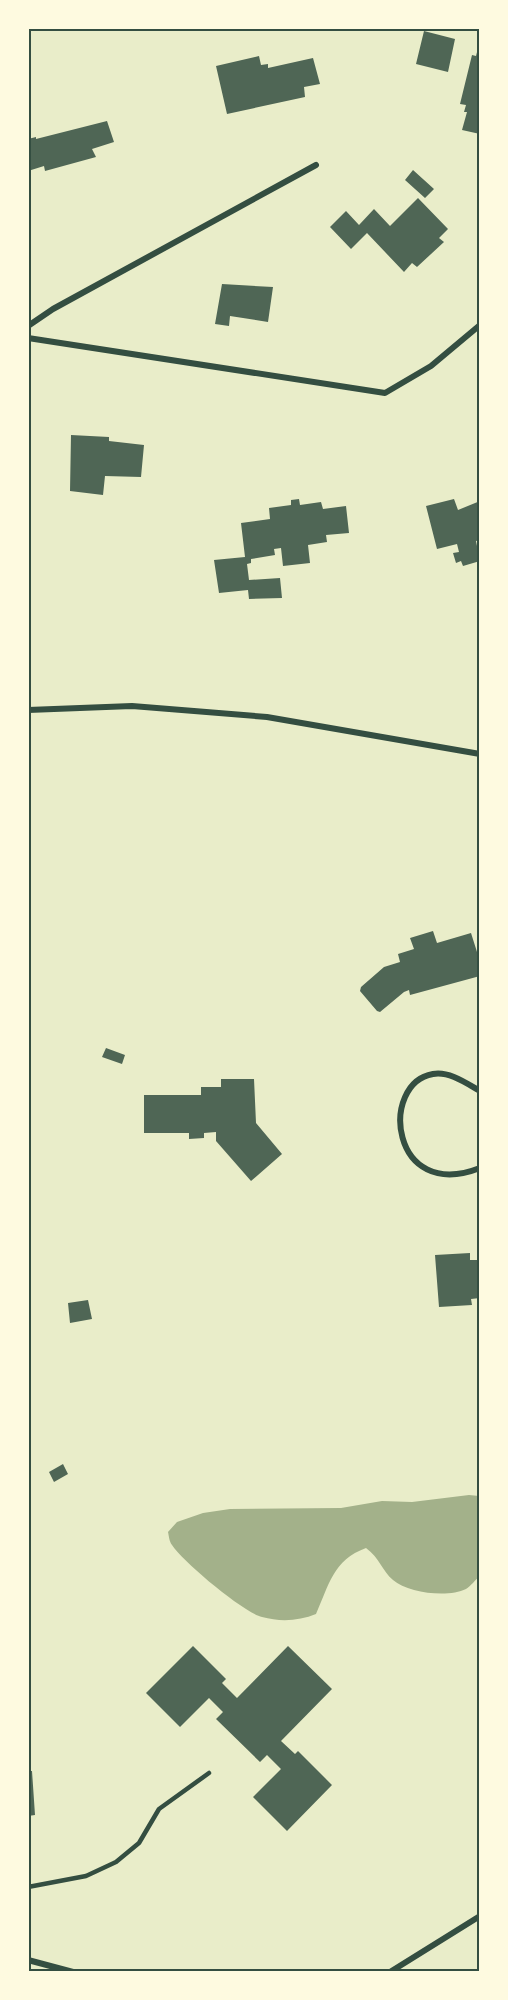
<svg xmlns="http://www.w3.org/2000/svg" width="508" height="2000" viewBox="0 0 508 2000" font-family="'Golos Text',sans-serif">
<style>
.water{fill:#a3b18a}
.building{fill:#4f6655}
.lines{fill:none;stroke-linecap:round;stroke-linejoin:round}
.service{stroke:#344e41;stroke-width:4.5}
.minor{stroke:#344e41;stroke-width:6}
.neatline{fill:none;stroke:#344e41;stroke-width:2}
</style>
<rect width="100%" height="100%" fill="#e9edc9"/>
<path class="water" d="M 469,1495 L 479,1496 L 480,1576 C 475,1580 471,1586 466,1589 C 448,1598 408,1593 393,1580 C 382,1571 380,1558 366,1548 C 333,1560 329,1585 316,1614 C 299,1621 280,1622 262,1617 C 243,1612 183,1562 172,1545 C 169,1541 169,1536 168,1532 L 177,1522 L 203,1513 L 230,1509 L 341,1508 L 382,1501 L 412,1502 Z"/>
<path class="building" d="M 424,31 L 455,39 L 448,72 L 416,64 Z
M 479,44 L 480,44 L 480,134 L 462,130 L 467,112 L 464,112 L 466,105 L 460,104 L 472,55 L 476,56 Z
M 259,56 L 261,65 L 268,64 L 268,68 L 313,58 L 320,84 L 304,87 L 305,97 L 227,114 L 216,66 Z
M 107,121 L 114,142 L 92,149 L 96,157 L 45,171 L 44,166 L 28,171 L 28,139 L 36,137 L 36,139 Z
M 413,170 L 434,189 L 425,198 L 405,180 Z
M 418,198 L 448,229 L 439,238 L 444,242 L 417,267 L 412,263 L 404,272 L 367,233 L 351,249 L 330,227 L 346,211 L 359,225 L 374,209 L 390,226 Z
M 222,284 L 273,287 L 268,322 L 230,316 L 229,326 L 215,324 Z
M 71,435 L 109,437 L 109,441 L 144,445 L 141,477 L 105,476 L 103,495 L 70,491 Z
M 299,499 L 300,505 L 321,502 L 323,509 L 346,506 L 349,533 L 326,535 L 327,542 L 308,545 L 310,563 L 283,566 L 281,548 L 274,549 L 275,555 L 251,559 L 251,563 L 247,564 L 249,580 L 280,578 L 282,598 L 249,599 L 248,590 L 219,593 L 214,560 L 245,557 L 241,523 L 270,519 L 269,508 L 291,505 L 291,500 Z
M 454,499 L 458,510 L 480,501 L 480,540 L 476,541 L 480,561 L 463,566 L 461,561 L 456,563 L 453,553 L 459,552 L 457,544 L 437,549 L 426,506 Z
M 433,931 L 437,943 L 471,933 L 477,952 L 480,951 L 480,976 L 410,995 L 409,990 L 404,992 L 380,1012 L 377,1011 L 360,991 L 361,987 L 384,967 L 400,962 L 398,954 L 414,949 L 410,938 Z
M 106,1048 L 125,1055 L 122,1064 L 102,1057 Z
M 221,1079 L 254,1079 L 256,1123 L 282,1154 L 251,1181 L 216,1141 L 216,1132 L 204,1133 L 204,1138 L 189,1139 L 189,1133 L 144,1133 L 144,1095 L 201,1095 L 201,1087 L 221,1087 Z
M 470,1253 L 470,1260 L 480,1260 L 480,1298 L 471,1299 L 472,1305 L 439,1307 L 435,1255 Z
M 88,1300 L 92,1319 L 70,1323 L 68,1303 Z
M 63,1464 L 68,1474 L 54,1482 L 49,1472 Z
M 193,1646 L 226,1679 L 222,1683 L 237,1698 L 288,1646 L 332,1689 L 281,1741 L 295,1754 L 298,1751 L 332,1785 L 287,1831 L 253,1797 L 281,1769 L 267,1755 L 260,1762 L 216,1719 L 223,1712 L 209,1698 L 180,1727 L 146,1693 Z
M 28,1771 L 32,1771 L 35,1815 L 28,1816 Z"/>
<g class="lines">
<path class="service" d="M 28,1887 L 86,1876 L 116,1862 L 139,1843 L 159,1809 L 209,1773"/>
<path class="minor" d="M 28,326 L 53,309 L 316,165
M 28,338 L 385,393 L 431,366 L 480,325
M 28,710 L 132,706 L 267,717 L 480,754
M 480,1091 C 466,1083 449,1071 433,1074 C 379,1083 390,1203 480,1168
M 28,1960 L 73,1972
M 390,1972 L 480,1916"/>
</g>
<rect width="508" height="2000" fill="none" stroke="#fefae0" stroke-width="60"/>
<rect x="30" y="30" width="448" height="1940" class="neatline"/>
</svg>
